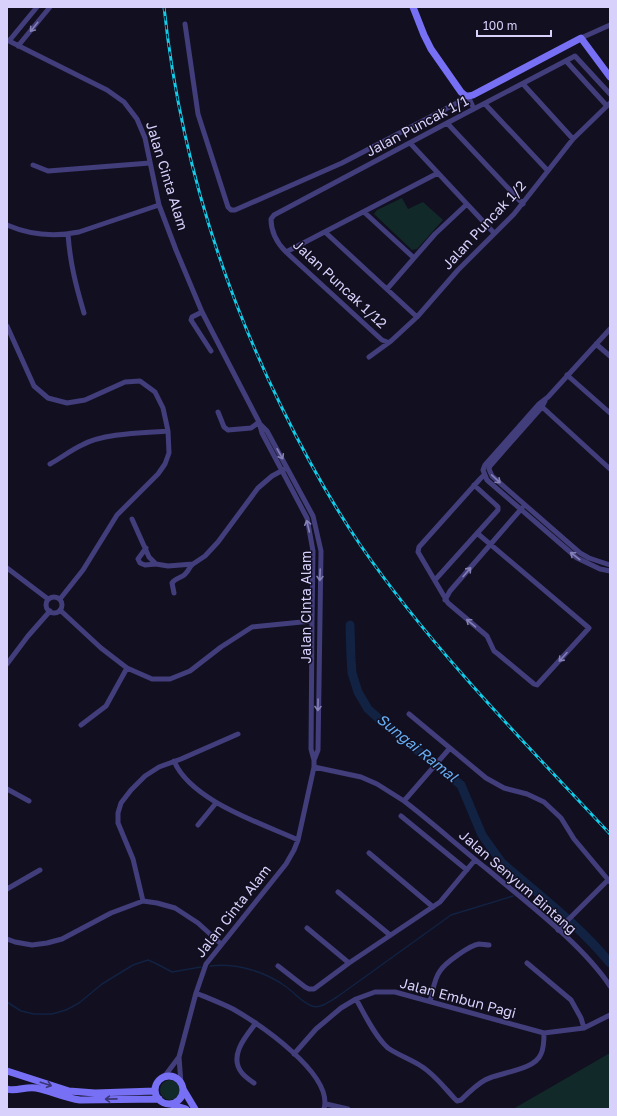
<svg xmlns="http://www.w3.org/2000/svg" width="617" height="1116" viewBox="0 0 617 1116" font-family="'Golos Text',sans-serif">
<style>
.green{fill:#122929}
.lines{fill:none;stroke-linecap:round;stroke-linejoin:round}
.stream{stroke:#112242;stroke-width:1.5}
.river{stroke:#112242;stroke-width:9}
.street{stroke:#423d7b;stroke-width:5}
.secondary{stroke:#7770f4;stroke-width:7}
.rail-casing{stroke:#12cbe7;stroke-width:3}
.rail{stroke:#120f20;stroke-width:1.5;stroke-dasharray:4.5;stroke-linecap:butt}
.oneway{stroke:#8580b5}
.oneway2{stroke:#3a3675}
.labels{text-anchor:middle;stroke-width:3;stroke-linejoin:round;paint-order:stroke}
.street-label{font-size:14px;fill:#d7d1fb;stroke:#120f20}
.water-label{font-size:15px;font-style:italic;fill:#67aef3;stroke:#120f20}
</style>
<rect width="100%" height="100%" fill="#120f20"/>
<path class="green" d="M 402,198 L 408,209 L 423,202 L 443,220 L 417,249 L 412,250 L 374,214 L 377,210 Z
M 610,1053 L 610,1109 L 513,1109 Z
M160 1090a10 10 0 1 1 20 0a10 10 0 1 1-20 0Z"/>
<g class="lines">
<path class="stream" d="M 522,893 L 533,889
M 210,966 C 236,963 264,971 285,986 C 294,992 301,1002 312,1006 C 321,1009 330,1001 337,997 L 451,915 L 513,896
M 7,1002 L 21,1011 L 34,1014 L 52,1014 L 66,1010 L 79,1003 L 102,984 L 133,965 L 148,960 L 157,964 L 172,972 L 201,967"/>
<path class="river" d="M 350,625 L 351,658 L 352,673 L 358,692 L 368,709 L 387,726 L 461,785 L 482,835 L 502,863 C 539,895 579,925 610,963"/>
<path class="street" d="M 185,24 L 198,114 L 228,207 L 231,210 L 235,210 L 342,163 L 457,103 L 465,96
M 581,38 L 610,25
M 7,40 L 107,90 L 124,102 L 137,119 L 145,138 L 159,205 L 176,250 L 202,312 L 259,422 L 262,433 L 307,518 L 313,551 L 312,621 L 311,749 L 314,760 L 314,767 L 298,840 L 294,850 L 286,864 L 206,964 L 196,993 L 179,1057 L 181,1084
M 9,41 L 37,7
M 18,46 L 50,7
M 566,61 L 607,106
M 523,84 L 573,139
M 468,96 L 474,109
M 485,104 L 548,171
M 447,123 L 523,204
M 410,143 L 494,233
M 33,165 L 48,171 L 150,163
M 364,212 L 414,258
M 7,225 C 30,235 54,237 79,232 L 159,205
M 325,232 L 417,317
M 68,234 C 70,263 76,286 84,313
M 286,252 L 438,173
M 387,289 L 435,234 L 467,204
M 202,312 L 192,317 L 191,320 L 211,351
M 7,326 L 34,386 L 48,398 L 67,403 L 85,400 L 125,382 L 140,381 L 155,392 L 163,408 L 168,431 L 169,453 L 165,464 L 158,474 L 117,515 L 83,570 L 60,599
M 610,329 L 548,397 L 539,404 L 485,465 L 483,470 L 487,480 L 577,558 L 600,569 L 610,571
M 387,342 L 382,340 L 286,252 C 277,243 271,233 271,219 L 274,215 L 447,123 L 575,56 L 610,94
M 596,344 L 610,356
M 369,357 L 391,341 L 417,317 L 458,270 L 514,214 L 573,139 L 610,103
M 567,375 L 610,413
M 545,401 L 542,407 L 490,466 L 489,469 L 492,476 L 580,553 L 589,558 L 610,565
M 540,405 L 610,469
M 218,412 L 224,427 L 228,430 L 251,428 L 259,422
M 259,423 L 267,431 L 313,516 L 321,551 L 318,750 L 314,760
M 50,464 C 61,458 71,450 82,445 C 104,433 143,433 168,431
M 132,519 L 149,557 L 156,564 L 168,566 L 193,564 L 205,556 L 218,542 L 258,488 L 272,476 L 285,469
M 477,533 L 589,628 L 537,685 L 534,684 L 498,654 L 494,651 L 487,636 L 448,603 L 418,552 L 419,547 L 480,479 L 484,475
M 146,548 L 138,559 L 140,563 L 145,565 L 156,564
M 7,568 L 48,599
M 435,580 L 498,510 L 498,507 L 496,505 L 474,485
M 174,593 L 172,583 C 176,577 183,578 186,573 C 189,570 189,567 193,564
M46 605a8 8 0 1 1 16 0a8 8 0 1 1-16 0Z
M 445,600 L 450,591 L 522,508
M 60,610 L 101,648 L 127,668 L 152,679 L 170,679 L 190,671 L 221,647 L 252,627 L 312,621
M 7,664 L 28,636 L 50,611
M 409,714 L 486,778 L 504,788 L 527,794 L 544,802 L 561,818 L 574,839 L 610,882
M 81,725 L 106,706 L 127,668
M 174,761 C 191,801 261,823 298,840
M 314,767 L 361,777 L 377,784 L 404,801 L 450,748
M 7,789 L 29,801
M 404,801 C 433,823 459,847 487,869 C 527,903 581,943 610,986
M 401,816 L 467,870
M 198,825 L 216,803
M 369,853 L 433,907
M 7,889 L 40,870
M 338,892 L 390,935
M 143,901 L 133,859 L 118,823 L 118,813 L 121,803 L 131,790 L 145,776 L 159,767 L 181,759 L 238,734
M 307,928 L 349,963
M 558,930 L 608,880
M 7,939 L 15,942 L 32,945 L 47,943 L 62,939 L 111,913 L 143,901 L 157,903 L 175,908 L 198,923 L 221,944
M 527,963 L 571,1000 L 581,1018 L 584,1028
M 278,966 L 305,987 L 309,989 L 314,989 L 349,963 L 440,902 L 475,860
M 196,993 C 208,998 221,1003 233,1009 C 259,1024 334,1074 324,1109
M 356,999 C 364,1013 375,1037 388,1048 C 398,1055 410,1059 421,1066 C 434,1074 444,1087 454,1098 L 457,1101 L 461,1100 C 468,1093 476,1085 485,1080 C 499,1072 534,1071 541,1054 C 544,1048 544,1040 544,1033
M 430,1001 C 433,991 434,979 440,971 C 445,963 470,945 479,944 C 482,944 486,945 489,945
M 294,1054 L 316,1029 L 341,1008 L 356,999 L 375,992 L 395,992 L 544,1033 L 584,1028 L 610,1015
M 164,1077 L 179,1057
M 254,1083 C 250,1080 245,1077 242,1073 C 228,1056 246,1036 256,1023
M 326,1104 L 348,1109"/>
<path class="secondary" d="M 413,7 L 424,35 L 431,49 L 461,92 C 465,96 467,97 473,95 L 581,38 L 610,77
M 7,1071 L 69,1091 L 95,1093 L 155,1091
M155 1090a14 14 0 1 1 28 0a14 14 0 1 1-28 0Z
M 7,1089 C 16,1092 26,1086 36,1088 C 51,1091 65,1098 80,1100 L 159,1099
M 183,1089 L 195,1109
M 170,1104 L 186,1109"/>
<defs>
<path id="rail" d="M 164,7 C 179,148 219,280 282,408 C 305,455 331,502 361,546 C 433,650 523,741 610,834"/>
</defs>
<use href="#rail" class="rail-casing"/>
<use href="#rail" class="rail"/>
</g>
<defs><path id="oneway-shaft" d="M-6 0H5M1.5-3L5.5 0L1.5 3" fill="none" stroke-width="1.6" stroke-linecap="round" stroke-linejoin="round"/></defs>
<g class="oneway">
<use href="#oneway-shaft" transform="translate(34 27) rotate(129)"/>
<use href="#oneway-shaft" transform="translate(280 454) rotate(61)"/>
<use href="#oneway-shaft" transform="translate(496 479) rotate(43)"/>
<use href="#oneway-shaft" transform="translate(308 526) rotate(-103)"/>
<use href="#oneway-shaft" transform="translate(575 556) rotate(-142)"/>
<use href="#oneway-shaft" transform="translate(467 572) rotate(-49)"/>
<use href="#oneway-shaft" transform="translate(320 575) rotate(92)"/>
<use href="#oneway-shaft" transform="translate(471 623) rotate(-140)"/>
<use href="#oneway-shaft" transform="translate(563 657) rotate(132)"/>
<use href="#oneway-shaft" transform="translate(318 705) rotate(91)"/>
</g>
<g class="oneway2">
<use href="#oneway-shaft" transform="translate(46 1084) rotate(18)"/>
<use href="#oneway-shaft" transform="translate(111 1099) rotate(179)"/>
</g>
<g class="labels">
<g class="street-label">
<text transform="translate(417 126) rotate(-28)" y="5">Jalan Puncak 1/1</text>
<text transform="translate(167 176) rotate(73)" y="5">Jalan Cinta Alam</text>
<text transform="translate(484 225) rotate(-47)" y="5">Jalan Puncak 1/2</text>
<text transform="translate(340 284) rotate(43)" y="5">Jalan Puncak 1/12</text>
<text transform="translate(306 607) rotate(-90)" y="5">Jalan Cinta Alam</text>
<text transform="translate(518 882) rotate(41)" y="5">Jalan Senyum Bintang</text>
<text transform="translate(233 911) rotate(-52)" y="5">Jalan Cinta Alam</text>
<text transform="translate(458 998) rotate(15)" y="5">Jalan Embun Pagi</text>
</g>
<g class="water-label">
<text transform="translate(417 748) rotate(39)" y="5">Sungai Ramal</text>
</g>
</g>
<rect width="617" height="1116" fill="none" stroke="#d7d1fb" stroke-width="16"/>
<path d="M477 30v6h74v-6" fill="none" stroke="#d7d1fb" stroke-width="2"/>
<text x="483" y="30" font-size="12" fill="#d7d1fb" stroke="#120f20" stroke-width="3" paint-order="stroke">100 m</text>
</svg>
